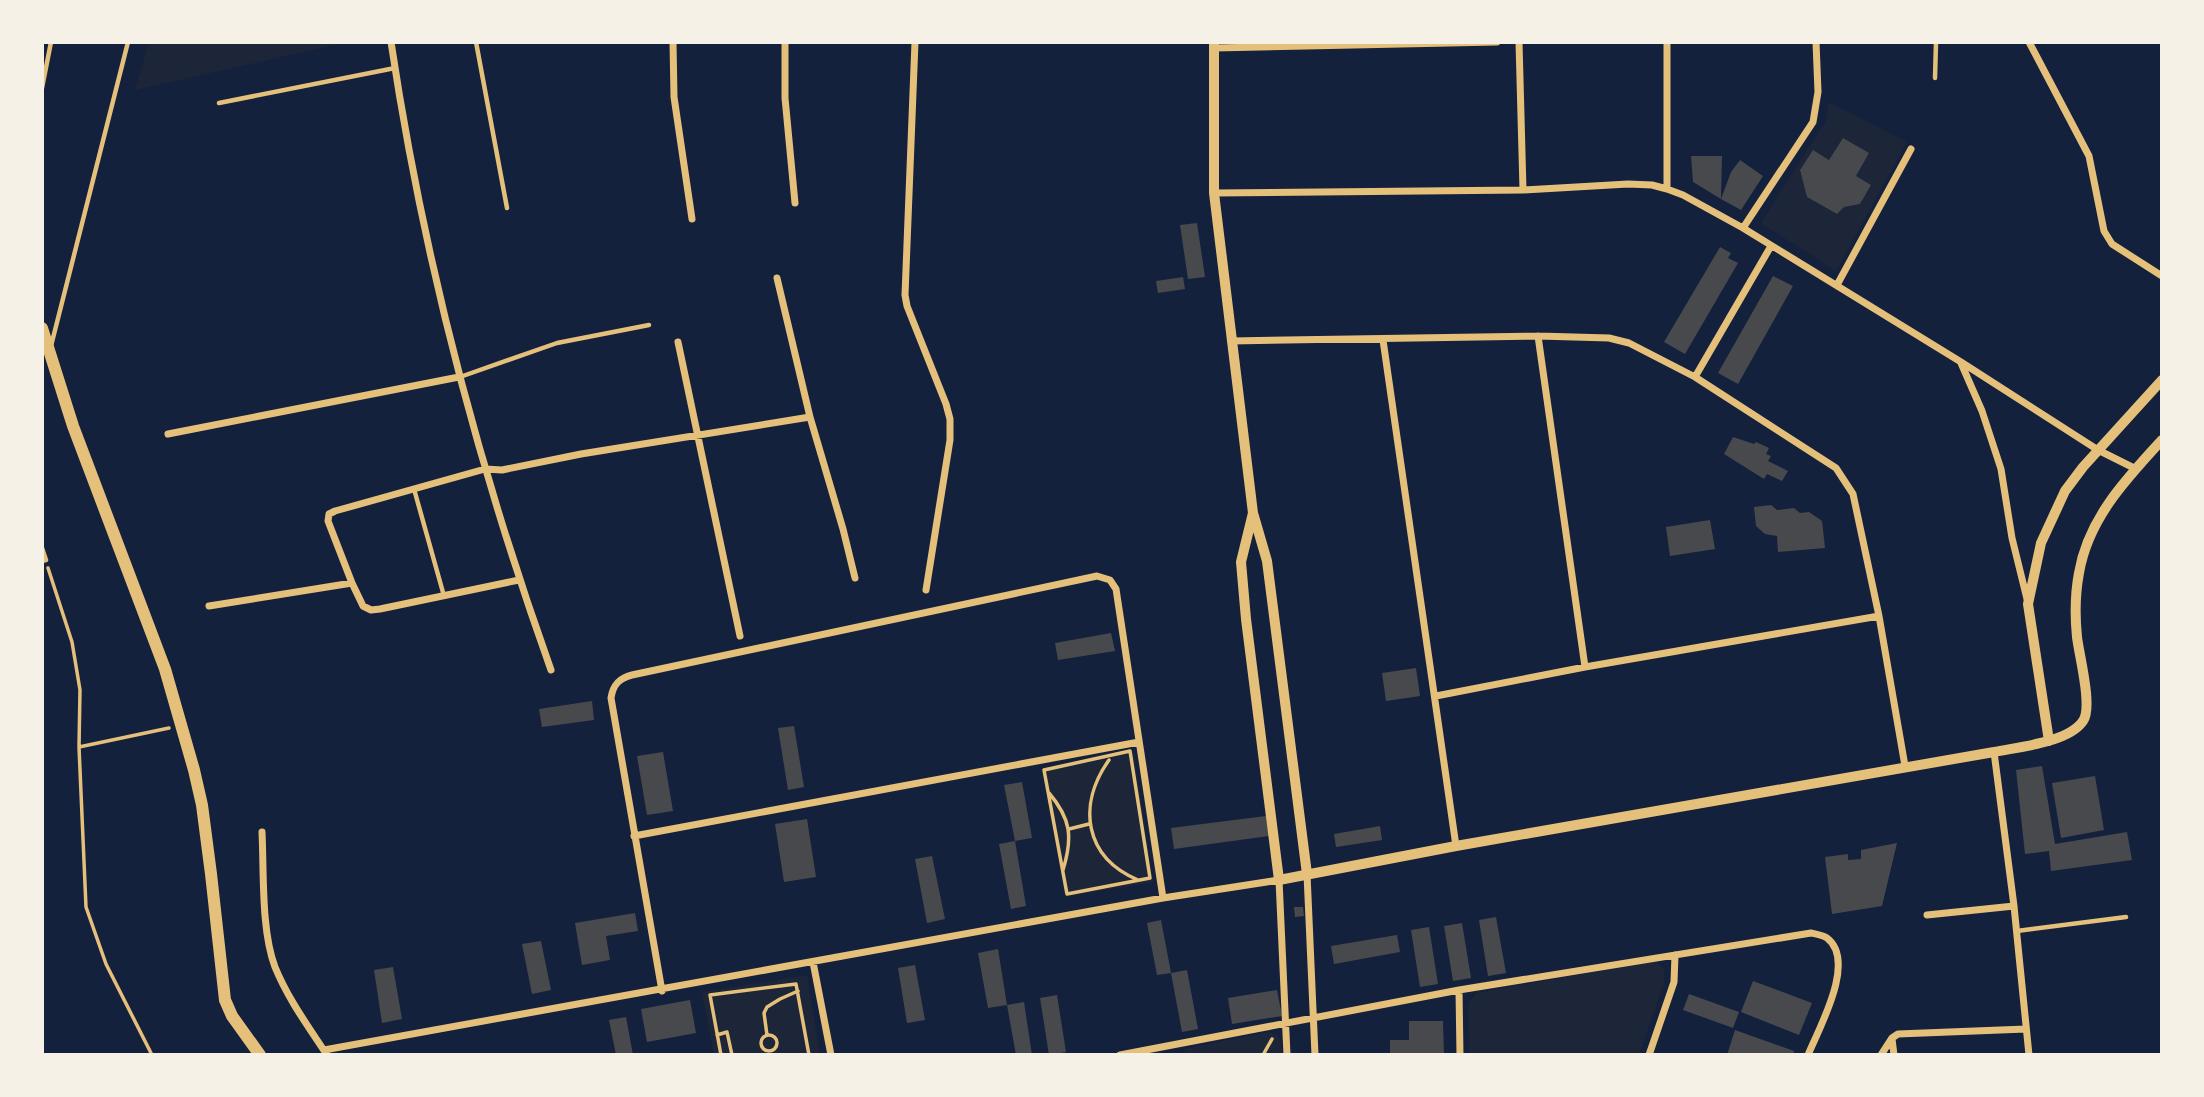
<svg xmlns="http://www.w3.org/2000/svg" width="2204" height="1097" viewBox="0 0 2204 1097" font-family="'Source Sans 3',sans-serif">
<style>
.green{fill:#1d2539;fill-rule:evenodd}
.building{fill:#48494c}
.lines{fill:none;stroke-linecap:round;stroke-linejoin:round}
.path{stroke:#e5c07b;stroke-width:3.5}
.service{stroke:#e5c07b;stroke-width:4.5}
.minor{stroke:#e5c07b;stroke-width:7}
.tertiary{stroke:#e5c07b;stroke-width:10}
.secondary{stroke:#e5c07b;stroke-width:12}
</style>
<rect width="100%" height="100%" fill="#14213d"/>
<path class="green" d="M 149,42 L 348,42 L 135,90 Z
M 1828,102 L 1907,142 L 1836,271 L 1761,223 L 1827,119 ZM 1843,138 L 1868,153 L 1856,176 L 1871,185 L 1860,204 L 1844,207 L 1837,214 L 1807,197 L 1800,170 L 1813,150 L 1829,160 Z
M 1131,750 L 1134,753 L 1153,882 L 1065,897 L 1042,768 Z
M 1655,961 L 1664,970 L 1664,983 L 1639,1055 L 1469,1055 L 1468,1004 L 1476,993 Z
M 807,975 L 820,1055 L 714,1055 L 702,992 Z
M 1269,1032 C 1283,1036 1282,1042 1282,1055 L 1185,1055 L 1184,1049 Z"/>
<path class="building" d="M 1843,138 L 1869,153 L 1856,176 L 1871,185 L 1860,204 L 1844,207 L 1837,214 L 1807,197 L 1800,170 L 1813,150 L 1829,160 Z
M 1691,156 L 1722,156 L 1721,199 L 1693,182 Z
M 1740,160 L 1763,176 L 1741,210 L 1721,199 L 1731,172 Z
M 1197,223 L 1205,277 L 1188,279 L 1180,225 Z
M 1720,247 L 1731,253 L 1728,258 L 1738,263 L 1685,354 L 1664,342 Z
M 1773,276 L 1793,286 L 1738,384 L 1718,373 Z
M 1183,277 L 1185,289 L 1158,293 L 1156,281 Z
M 1733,437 L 1754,444 L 1756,442 L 1769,448 L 1766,454 L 1771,456 L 1768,461 L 1788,471 L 1782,481 L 1767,474 L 1764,479 L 1724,454 Z
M 1771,505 L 1777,510 L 1794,508 L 1800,513 L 1809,512 L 1822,521 L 1825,548 L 1778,552 L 1777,536 L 1765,534 L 1756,526 L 1754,507 Z
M 1710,520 L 1715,549 L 1670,556 L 1666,527 Z
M 1111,633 L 1115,651 L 1058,660 L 1055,643 Z
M 1416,668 L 1420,696 L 1386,701 L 1382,673 Z
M 592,701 L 594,720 L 542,727 L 539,709 Z
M 794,726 L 804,787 L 788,790 L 778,728 Z
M 663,752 L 673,811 L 647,815 L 637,756 Z
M 2042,766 L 2055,844 L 2127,832 L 2132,860 L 2051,871 L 2049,851 L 2025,854 L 2016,770 Z
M 2095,776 L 2104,830 L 2061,838 L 2052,783 Z
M 1022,782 L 1032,838 L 1015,841 L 1004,785 Z
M 1266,816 L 1269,836 L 1174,849 L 1171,828 Z
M 807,819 L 816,877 L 784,882 L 775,824 Z
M 1380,826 L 1382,840 L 1336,847 L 1334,834 Z
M 1015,841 L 1026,906 L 1011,909 L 999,844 Z
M 1897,843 L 1882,906 L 1832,914 L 1825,857 L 1848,854 L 1848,860 L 1861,859 L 1861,850 Z
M 932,856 L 945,919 L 927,923 L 915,859 Z
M 1294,907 L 1303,907 L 1304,916 L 1295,917 Z
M 635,913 L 638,931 L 606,936 L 610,960 L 582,965 L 575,923 Z
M 1496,917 L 1506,973 L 1488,976 L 1479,920 Z
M 1161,920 L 1171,973 L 1157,975 L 1147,923 Z
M 1462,923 L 1471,978 L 1453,981 L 1444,926 Z
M 1429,927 L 1438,984 L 1420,987 L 1411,930 Z
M 1397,935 L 1400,952 L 1334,964 L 1331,946 Z
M 541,941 L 551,990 L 532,994 L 522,944 Z
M 998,949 L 1007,1005 L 988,1008 L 978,953 Z
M 915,965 L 925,1020 L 907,1023 L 898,968 Z
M 393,967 L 402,1019 L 382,1023 L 374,970 Z
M 1187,970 L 1198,1029 L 1182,1032 L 1171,973 Z
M 1753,981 L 1812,1003 L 1799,1035 L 1741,1012 Z
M 1277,990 L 1282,1016 L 1232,1024 L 1228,998 Z
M 1689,994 L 1739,1012 L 1733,1028 L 1683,1010 Z
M 1057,995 L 1066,1052 L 1049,1055 L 1040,998 Z
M 690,1000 L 696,1033 L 647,1042 L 641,1009 Z
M 1024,1002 L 1032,1055 L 1016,1055 L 1007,1005 Z
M 626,1017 L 633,1055 L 616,1055 L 609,1020 Z
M 1409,1021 L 1443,1021 L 1444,1055 L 1390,1055 L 1390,1040 L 1409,1040 Z
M 1735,1030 L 1794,1051 L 1793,1055 L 1727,1055 Z"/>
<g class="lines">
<path class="path" d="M 48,568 L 72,642 L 80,690 L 79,747
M 1130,751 L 1150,878 L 1067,894 L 1044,770 Z
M 1109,760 C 1077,805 1084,857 1138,880
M 1049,793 C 1071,819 1073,837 1063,870
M 1069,829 L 1089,824
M761 1043a8 8 0 1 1 16 0a8 8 0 1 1-16 0Z
M 717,1035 L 727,1032 L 732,1055
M 767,1035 L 764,1013 L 767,1007 L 780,999 L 798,991
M 152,1055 L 106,964 L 86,907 L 79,747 L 169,728
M 721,1055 L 710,995 L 796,984 L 809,1055
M 1263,1055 L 1272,1039"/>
<path class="service" d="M 476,42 L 507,208
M 1935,78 L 1936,42
M 42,88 L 51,42
M 219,103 L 395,68
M 51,346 L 128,42
M 460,377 L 557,343 L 649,325
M 414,489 L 444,596
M 42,548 L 46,560 L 42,561
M 2017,931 L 2126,917"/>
<path class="minor" d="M 391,42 C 423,256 478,466 551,670
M 673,42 L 674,97 L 692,219
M 785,42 L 785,98 L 795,203
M 915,42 L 905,295 L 907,306 L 946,404 L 950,419 L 950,440 L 926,590
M 1519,42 L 1523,190
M 1667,42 L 1667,189
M 2029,42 L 2089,156 L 2104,231 L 2112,244 L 2162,276
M 1214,48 L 1497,42
M 1214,193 L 1523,190 L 1628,184 L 1652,185 L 1667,189 L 1683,195 L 1743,228 L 1961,362 L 2098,450 L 2134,468
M 1743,228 L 1813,122 L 1818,92 L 1816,42
M 777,278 L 810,417
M 1837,285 L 1911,149
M 1538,336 L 1585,667
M 1383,340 L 1456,846
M 1231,341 L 1538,336 L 1609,338 L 1629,343 L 1695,377 L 1836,468 L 1853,494 L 1879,616 L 1905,766
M 678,342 L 740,636
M 1961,363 L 1982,411 L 2001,469 L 2012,538 L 2027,599
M 1695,377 L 1771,246
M 168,434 L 459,377
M 352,583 L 328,521 L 329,514 L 335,511 L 485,469 L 502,470 L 581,454 L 810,417 L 843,529 L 855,578
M 209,606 L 352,583 L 363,606 L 371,610 L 380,609 L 519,580
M 1436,696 L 1585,667 L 1879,616
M 1994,752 L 2014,906 L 2029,1055
M 262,832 C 264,872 261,930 275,967 C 288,999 308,1026 327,1055
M 634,836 L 1139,742
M 1307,874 L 1315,1055
M 1927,915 L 2014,906
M 813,962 L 831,1055
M 1459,990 L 1460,1055
M 662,991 L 611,698 C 613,685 619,678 632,675 L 1097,576 L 1110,580 L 1116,589 L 1163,898
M 1892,1039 L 1894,1055
M 324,1050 L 1163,898 L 1279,880 L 1287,1055
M 1120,1055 L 1459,990 L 1811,933 C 1816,934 1823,935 1827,938 C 1857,961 1819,1028 1808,1055
M 1649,1055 L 1674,982 L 1675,955
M 1881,1055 L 1892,1038 L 1898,1034 L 2026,1029"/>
<path class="tertiary" d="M 1214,42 L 1214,193 L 1253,513 L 1267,561 L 1307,874
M 1253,513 L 1241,562 L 1246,619 L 1279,880 L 1456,846 L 1994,752 C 2017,747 2068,743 2083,721 C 2093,707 2079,655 2077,637 C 2075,617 2075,594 2079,573 C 2088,519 2126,479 2162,440
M 2049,741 L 2028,604 L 2041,543 L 2065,491 L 2083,467 L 2162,380"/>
<path class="secondary" d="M 42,328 L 73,426 L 165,669 L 194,770 L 202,805 L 211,874 L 225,1000 L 232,1016 L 260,1055"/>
</g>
<rect width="2204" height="1097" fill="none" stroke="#f6f1e7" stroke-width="88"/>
</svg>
